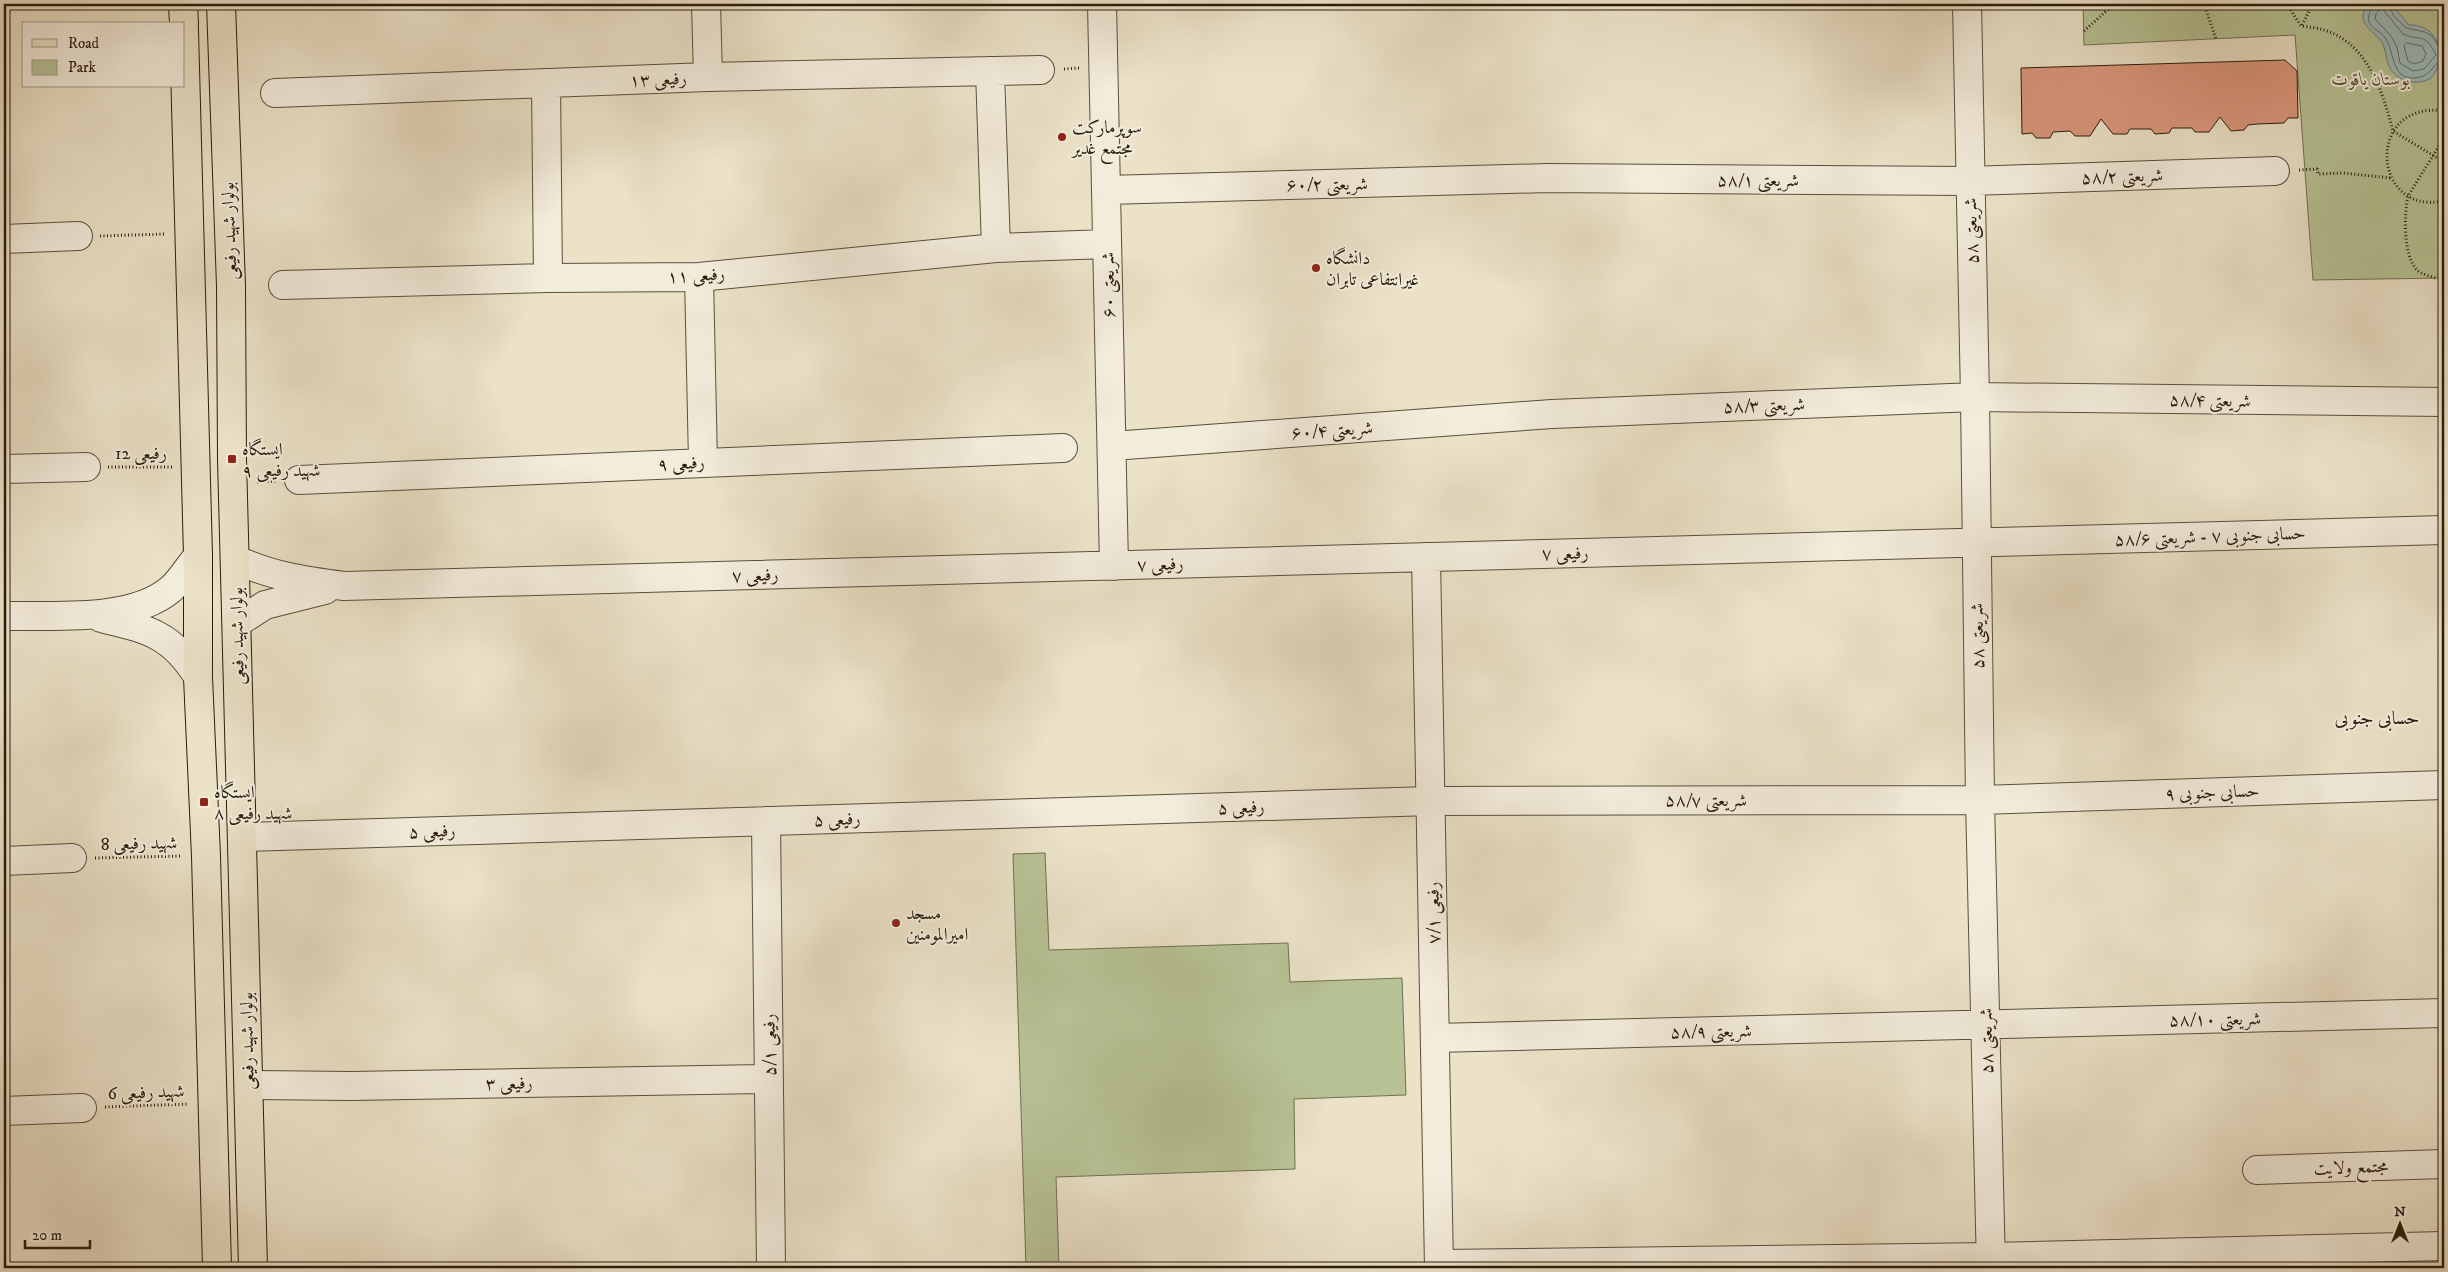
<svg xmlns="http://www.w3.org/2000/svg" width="2448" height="1272" viewBox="0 0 2448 1272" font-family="'IM FELL DW Pica',Amiri,serif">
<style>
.green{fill:#b7c396;stroke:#707052}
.water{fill:#9bbcbe;stroke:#6e7c77}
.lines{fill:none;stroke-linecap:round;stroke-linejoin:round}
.shore{stroke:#626c66;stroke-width:1}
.building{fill:#db977d;stroke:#2a1c0d}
.minor-casing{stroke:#5a4e3c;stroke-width:30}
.major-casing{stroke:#2a1c0d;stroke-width:30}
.path{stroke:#2a1c0d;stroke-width:3;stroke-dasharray:1 2.5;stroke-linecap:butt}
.minor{stroke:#f2ecdb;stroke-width:28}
.major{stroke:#ebe2c8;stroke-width:28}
.poi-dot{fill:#8f2418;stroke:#f2ecdb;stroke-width:2}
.labels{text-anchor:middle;stroke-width:4;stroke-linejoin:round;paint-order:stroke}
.street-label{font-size:18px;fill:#2a1c0d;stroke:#f2ecdb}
.park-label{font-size:18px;font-style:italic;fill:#544e36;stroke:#f2ecdb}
.poi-label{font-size:18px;fill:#2a1c0d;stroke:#f2ecdb;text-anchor:start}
.neighbourhood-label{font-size:19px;fill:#2a1c0d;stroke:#f2ecdb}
</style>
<rect width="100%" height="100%" fill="#ebe2c8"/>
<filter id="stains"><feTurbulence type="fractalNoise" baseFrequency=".004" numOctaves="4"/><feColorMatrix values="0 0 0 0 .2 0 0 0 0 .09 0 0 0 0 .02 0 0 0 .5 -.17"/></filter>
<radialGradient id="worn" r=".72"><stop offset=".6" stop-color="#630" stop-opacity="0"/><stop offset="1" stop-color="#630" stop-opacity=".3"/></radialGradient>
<path class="green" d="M 2083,4 L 2444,4 L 2444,278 L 2313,280 L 2295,35 L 2084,45 Z
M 1045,853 L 1049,950 L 1288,943 L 1290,982 L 1402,978 L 1406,1095 L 1294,1099 L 1295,1169 L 1056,1177 L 1059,1268 L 1026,1268 L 1013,854 Z"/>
<path class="water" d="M 2370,4 L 2391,4 L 2409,25 C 2440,24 2448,59 2431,78 C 2416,87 2396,81 2389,66 C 2386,58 2386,51 2383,44 C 2375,30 2351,22 2370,4 Z"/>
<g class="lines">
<path class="shore" d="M 2373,4 C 2372,10 2367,15 2369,22 C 2372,29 2382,32 2386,39 C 2395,53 2391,84 2420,77 C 2432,75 2434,61 2444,59
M 2389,4 L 2393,15 L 2406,28 L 2425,32 L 2432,36 L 2439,47 L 2444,49
M 2382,8 L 2403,34 C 2421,42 2424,31 2436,55 L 2424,69 L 2413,71 L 2400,63 L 2397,47 L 2391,36 L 2375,19 L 2376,14 Z
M 2407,43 L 2422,46 L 2426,54 L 2423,61 L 2414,64 L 2408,61 L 2404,46 Z"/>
</g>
<path class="building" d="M 2285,60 L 2297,71 L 2298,118 L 2288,118 L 2284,123 L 2257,124 L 2248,125 L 2244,130 L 2231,131 L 2220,117 L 2209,132 L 2195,132 L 2192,128 L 2172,128 L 2169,133 L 2155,134 L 2151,129 L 2130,129 L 2127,134 L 2113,134 L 2101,119 L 2090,136 L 2075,136 L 2070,131 L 2053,132 L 2050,138 L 2036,138 L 2032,133 L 2022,134 L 2021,68 Z"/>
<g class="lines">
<defs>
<path id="minor" d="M 706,4 L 708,77
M 1102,4 L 1114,566
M 1967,4 L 1975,397 L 1980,800 L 1991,1268
M 990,71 L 996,248
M 546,83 L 548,278
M 275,93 L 708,77 L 1040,70
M 1106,190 L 1548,178 L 1969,181 L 2275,171
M 4,239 L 78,236
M 699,277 L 703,462
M 283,285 L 548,278 L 699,277 L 996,248 L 1107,244
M 1112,446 L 1552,414 L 1975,397 L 2444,402
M 4,469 L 86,467
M 299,480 L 1063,448
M 1426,557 L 1439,1268
M 235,559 C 270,576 305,581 344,586 L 2444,530
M 4,616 C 53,615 131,623 171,589 C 181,580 189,566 198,556
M 101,618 C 147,629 172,634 198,677
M 237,623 L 265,605 L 325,590
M 766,821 L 771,1268
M 242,837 L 1431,801 L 1980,800 L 2444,785
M 4,861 L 72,858
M 1436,1038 L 2444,1013
M 249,1085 L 351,1086 L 769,1079
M 4,1111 L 82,1108
M 2257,1170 L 2444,1164
M 1439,1264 L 1991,1257 L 2444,1246"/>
<path id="major" d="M 183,4 L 184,24
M 221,4 L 231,286 L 232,459 L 253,1268
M 184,30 L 198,556 L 198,677 L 206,856 L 217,1268"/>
</defs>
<use href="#minor" class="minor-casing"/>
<use href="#major" class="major-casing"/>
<path class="path" d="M 2176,4 L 2197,4
M 2204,4 L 2216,39
M 2287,4 L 2301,26 C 2309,27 2317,28 2324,30 C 2368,43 2383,93 2393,131 L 2444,162
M 2302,25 L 2313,4
M 2084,31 L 2114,4
M 1064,69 L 1080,68
M 2444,111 C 2365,100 2371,216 2444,201
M 2299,170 L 2317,169 L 2318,174 L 2343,173 L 2391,178
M 100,236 L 166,234
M 2435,278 C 2430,276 2421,274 2417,270 C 2403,255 2404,215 2408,196 L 2444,138
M 108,467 L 172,467
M 257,482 L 276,481
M 95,858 L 182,856
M 105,1107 L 189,1104"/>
<use href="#minor" class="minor"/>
<use href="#major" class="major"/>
</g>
<g class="poi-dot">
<circle cx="1062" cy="137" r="5"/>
<circle cx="1316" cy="268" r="5"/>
<rect x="227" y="454" width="10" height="10" rx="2.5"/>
<rect x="199" y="797" width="10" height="10" rx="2.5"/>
<circle cx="896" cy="923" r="5"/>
</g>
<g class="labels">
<g class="street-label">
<text transform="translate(658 79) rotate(-2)" y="6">رفیعی ۱۳</text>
<text transform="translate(2122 176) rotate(-2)" y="6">شریعتی ۵۸/۲</text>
<text x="1758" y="186">شریعتی ۵۸/۱</text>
<text transform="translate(1327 184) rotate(-1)" y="6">شریعتی ۶۰/۲</text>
<text transform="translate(229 231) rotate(-92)" y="6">بولوار شهید رفیعی</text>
<text transform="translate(1971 231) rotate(-92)" y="6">شریعتی ۵۸</text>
<text transform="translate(696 275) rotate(-3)" y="6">رفیعی ۱۱</text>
<text transform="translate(1108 285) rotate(-91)" y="6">شریعتی ۶۰</text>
<text transform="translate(2210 400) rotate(1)" y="6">شریعتی ۵۸/۴</text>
<text transform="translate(1764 405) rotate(-2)" y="6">شریعتی ۵۸/۳</text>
<text transform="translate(1332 430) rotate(-4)" y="6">شریعتی ۶۰/۴</text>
<text x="141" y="459">رفیعی 12</text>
<text transform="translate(681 463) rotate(-3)" y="6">رفیعی ۹</text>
<text transform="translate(2210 536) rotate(-2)" y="6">حسابی جنوبی ۷ - شریعتی ۵۸/۶</text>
<text transform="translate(1565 553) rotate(-1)" y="6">رفیعی ۷</text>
<text transform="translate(1160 564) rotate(-2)" y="6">رفیعی ۷</text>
<text transform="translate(755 575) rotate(-2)" y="6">رفیعی ۷</text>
<text transform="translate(237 636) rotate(-91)" y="6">بولوار شهید رفیعی</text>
<text transform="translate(1977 636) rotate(-91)" y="6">شریعتی ۵۸</text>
<text transform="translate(2212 792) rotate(-2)" y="6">حسابی جنوبی ۹</text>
<text x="1706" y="806">شریعتی ۵۸/۷</text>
<text transform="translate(1241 807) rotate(-2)" y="6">رفیعی ۵</text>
<text transform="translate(837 819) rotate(-2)" y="6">رفیعی ۵</text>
<text transform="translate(432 831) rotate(-2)" y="6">رفیعی ۵</text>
<text transform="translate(139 843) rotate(-1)" y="6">شهید رفیعی 8</text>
<text transform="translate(1433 913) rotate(-91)" y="6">رفیعی ۷/۱</text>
<text transform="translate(2215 1019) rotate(-1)" y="6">شریعتی ۵۸/۱۰</text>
<text transform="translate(1711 1031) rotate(-1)" y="6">شریعتی ۵۸/۹</text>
<text transform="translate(247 1041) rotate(-91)" y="6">بولوار شهید رفیعی</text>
<text transform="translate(1986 1041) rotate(-91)" y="6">شریعتی ۵۸</text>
<text transform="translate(769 1045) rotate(-91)" y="6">رفیعی ۵/۱</text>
<text transform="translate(509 1083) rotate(-1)" y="6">رفیعی ۳</text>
<text transform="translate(146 1092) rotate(-2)" y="6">شهید رفیعی 6</text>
<text transform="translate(2351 1167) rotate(-2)" y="6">مجتمع ولایت</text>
</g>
<g class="park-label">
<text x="2371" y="85">بوستان یاقوت</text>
</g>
<g class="poi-label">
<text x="1072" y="133">سوپرمارکت<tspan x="1072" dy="21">مجتمع غدیر</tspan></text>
<text x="1326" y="264">دانشگاه<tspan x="1326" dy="21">غیرانتفاعی تابران</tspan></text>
<text x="242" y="455">ایستگاه<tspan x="242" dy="21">شهید رفیعی ۹</tspan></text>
<text x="214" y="798">ایستگاه<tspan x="214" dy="21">شهید رفیعی ۸</tspan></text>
<text x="906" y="919">مسجد<tspan x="906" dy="21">امیرالمومنین</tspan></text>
</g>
<g class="neighbourhood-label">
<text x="2377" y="724">حسابی جنوبی</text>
</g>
</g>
<rect width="2448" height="1272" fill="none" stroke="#ebe2c8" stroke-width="20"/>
<rect x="5" y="5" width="2438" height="1262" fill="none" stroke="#2a1c0d" stroke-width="2.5"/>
<rect x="10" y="10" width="2428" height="1252" fill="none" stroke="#2a1c0d"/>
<rect x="22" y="22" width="162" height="65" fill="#f2ecdb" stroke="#a29989"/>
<rect x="32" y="39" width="25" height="8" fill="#ebe2c8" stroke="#a29989"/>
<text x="68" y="48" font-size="15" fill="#2a1c0d">Road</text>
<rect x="32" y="60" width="25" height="15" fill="#b7c396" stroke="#a29989"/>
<text x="68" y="72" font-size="15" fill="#2a1c0d">Park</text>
<g transform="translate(2400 1224)" stroke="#f2ecdb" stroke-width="4" paint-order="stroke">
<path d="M0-4L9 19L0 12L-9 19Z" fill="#2a1c0d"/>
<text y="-8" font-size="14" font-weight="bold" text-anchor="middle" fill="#2a1c0d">N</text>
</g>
<path d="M25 1240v8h65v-8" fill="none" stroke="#2a1c0d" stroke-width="2.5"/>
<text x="32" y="1240" font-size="15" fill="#2a1c0d" stroke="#f2ecdb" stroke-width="4" paint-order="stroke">20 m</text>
<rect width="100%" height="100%" filter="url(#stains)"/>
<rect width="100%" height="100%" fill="url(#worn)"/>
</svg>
